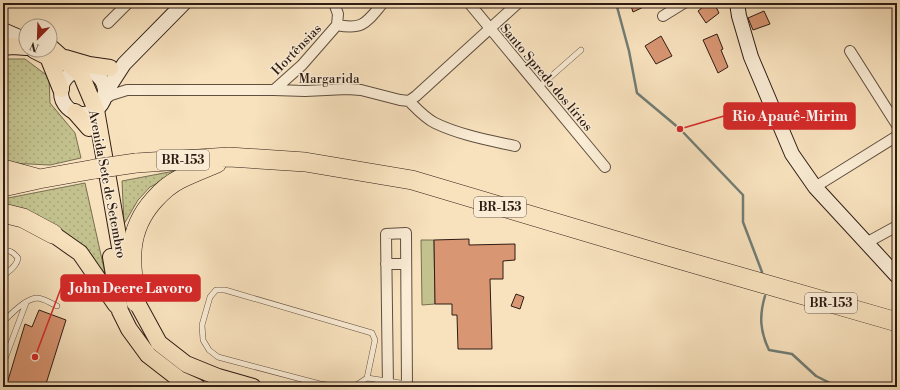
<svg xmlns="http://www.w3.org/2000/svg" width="900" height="390" viewBox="0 0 900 390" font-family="'Libre Bodoni',serif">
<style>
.grass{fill:url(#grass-dots);stroke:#786f51}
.garden{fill:#c3c28e;stroke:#786f51}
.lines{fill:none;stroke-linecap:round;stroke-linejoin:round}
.stream{stroke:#717d75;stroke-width:2.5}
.building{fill:#d99673;stroke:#2e1c14}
.lane-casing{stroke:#604e3e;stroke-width:6}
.street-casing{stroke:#604e3e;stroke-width:12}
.secondary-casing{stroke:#2e1c14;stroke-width:16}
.primary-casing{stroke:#2e1c14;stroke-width:18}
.highway-casing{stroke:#2e1c14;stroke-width:20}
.lane{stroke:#faecd5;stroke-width:5}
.street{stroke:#faecd5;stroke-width:10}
.secondary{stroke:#faecd5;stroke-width:14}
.primary{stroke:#f8e2be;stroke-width:16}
.highway{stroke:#f8e2be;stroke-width:19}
.highway-bridge-casing{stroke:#2e1c14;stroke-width:20;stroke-linecap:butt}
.highway-bridge{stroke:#f8e2be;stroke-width:19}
.labels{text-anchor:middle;stroke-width:3;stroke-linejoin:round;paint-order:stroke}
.shield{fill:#faecd5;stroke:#6b5a4e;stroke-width:1}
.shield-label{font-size:12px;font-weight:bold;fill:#2e1c14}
.street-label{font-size:13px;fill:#2e1c14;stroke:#faecd5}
.leader{fill:none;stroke:#d62828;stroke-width:1.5}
.callout-dot{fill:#d62828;stroke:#faecd5;stroke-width:1.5}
.callout{fill:#d62828;stroke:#d62828;stroke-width:1.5}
.callout-label{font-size:14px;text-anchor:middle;font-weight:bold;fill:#fff}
</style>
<defs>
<pattern id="grass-dots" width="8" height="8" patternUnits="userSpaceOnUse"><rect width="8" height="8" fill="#c3c28e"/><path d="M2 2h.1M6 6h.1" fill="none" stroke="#a8a67a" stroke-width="1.8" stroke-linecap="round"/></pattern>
</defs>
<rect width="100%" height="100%" fill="#f8e2be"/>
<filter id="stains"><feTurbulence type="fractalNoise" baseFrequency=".005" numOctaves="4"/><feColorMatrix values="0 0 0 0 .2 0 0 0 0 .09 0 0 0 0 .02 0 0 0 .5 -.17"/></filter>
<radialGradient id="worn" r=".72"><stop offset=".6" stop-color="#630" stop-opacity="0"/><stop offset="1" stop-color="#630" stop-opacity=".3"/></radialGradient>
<path class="grass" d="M 3,59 L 25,59 L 49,77 L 50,103 L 75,133 L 81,158 L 50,165 L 9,163 L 3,161 Z
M 185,169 L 150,187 L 138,200 L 124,224 L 122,181 Z
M 85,183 L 105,273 L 67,236 L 3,206 L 3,199 Z"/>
<path class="garden" d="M 421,240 L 434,240 L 435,304 L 422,305 Z"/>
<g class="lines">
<path class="stream" d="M 616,3 L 629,51 L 637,93 L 680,129 L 743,195 L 743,222 L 762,272
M 765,296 C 759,316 760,331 769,350 L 792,354 L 816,376 L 838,387"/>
</g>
<path class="building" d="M 630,3 L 652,3 L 633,12 Z
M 708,3 L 714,3 L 719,13 L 706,23 L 698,11 Z
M 764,11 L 770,24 L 753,30 L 748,18 Z
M 717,34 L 723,49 L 721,50 L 728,67 L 718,73 L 703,40 Z
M 661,36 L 672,56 L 656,64 L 645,46 Z
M 469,239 L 469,245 L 515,244 L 515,260 L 503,261 L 503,279 L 490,279 L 492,349 L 458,349 L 457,315 L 452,315 L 452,304 L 435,304 L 434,240 Z
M 516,294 L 524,297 L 520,309 L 511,306 Z
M 39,310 L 66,320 L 45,387 L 6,387 L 25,324 L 32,327 Z"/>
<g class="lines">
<defs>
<path id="lane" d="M 539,87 L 581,50
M 3,251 C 10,250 13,252 18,258 C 17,266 9,271 3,276
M 3,322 C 11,314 24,300 36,298 C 44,298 50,303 57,306
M 3,364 L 26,303
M 367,378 L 407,384
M 343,387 L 320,384 L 218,357 L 209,350 L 203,340 L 202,325 L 210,297 L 216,290 L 225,290 L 372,333 L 375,340 L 367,378 L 358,384 L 351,387"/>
<path id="street" d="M 469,3 L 605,167
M 663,16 L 684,3
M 108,23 L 128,3
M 337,25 C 363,30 366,23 382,4
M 850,51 L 897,125
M 274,90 L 302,65 L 337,25 L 338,14 L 334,3
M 104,100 L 111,95 L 127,90 L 274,90 L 305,91 L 347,89 L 361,90 L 400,100 L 409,101 L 416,96 L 518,3
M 409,101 C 417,109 425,118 435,123 C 460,135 488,140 515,146
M 815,187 L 897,136
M 866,243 L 897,226
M 386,264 L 406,264
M 388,387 L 386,234 L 406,233 L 407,387"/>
<path id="secondary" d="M 737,3 L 739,16 L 751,57 L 792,154 L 815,187 L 897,276
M 3,30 L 17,36
M61 92a22 22 0 1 1 44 0a22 22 0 1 1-44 0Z
M 104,95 L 124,64 L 184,3"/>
<path id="primary" d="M 3,47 L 13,46 L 26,47
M 50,47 L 77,71 L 82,77 L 96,110 L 124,270 L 129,288 L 159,343 L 186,364 L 218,377 L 253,387
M 34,50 L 48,57 L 58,65
M 48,57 L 61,89
M 65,58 L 89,65 L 110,68
M 75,112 L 89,128
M 53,234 L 80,253 L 116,305
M 111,257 L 120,311 L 129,329 L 148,355 L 179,379 L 197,387"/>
<path id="highway" d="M 136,163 L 229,157 L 305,162 L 412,180 L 664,255 L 897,322
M 3,169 L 36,178
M 3,187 L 39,179 L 95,169
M 3,213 L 23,218 L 53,234
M 136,302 C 130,263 126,231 154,200 C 161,192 170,184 180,179 C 192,173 205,168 217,163"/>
</defs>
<use href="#lane" class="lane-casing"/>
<use href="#street" class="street-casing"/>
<use href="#secondary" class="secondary-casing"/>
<use href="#primary" class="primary-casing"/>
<use href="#highway" class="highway-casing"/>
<use href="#lane" class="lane"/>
<use href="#street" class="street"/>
<use href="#secondary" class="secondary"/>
<use href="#primary" class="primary"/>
<use href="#highway" class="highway"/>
<defs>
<path id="highway-bridge" d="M 95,169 L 136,163"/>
</defs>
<use href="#highway-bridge" class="highway-bridge-casing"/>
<use href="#highway-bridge" class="highway-bridge"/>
</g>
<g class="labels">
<g class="shield">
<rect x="157" y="150" width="52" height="20" rx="3"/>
<rect x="474" y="197" width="52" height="20" rx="3"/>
<rect x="805" y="293" width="52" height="20" rx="3"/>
</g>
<g class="shield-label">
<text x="183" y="164">BR-153</text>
<text x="500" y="211">BR-153</text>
<text x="831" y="307">BR-153</text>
</g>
<g class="street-label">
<text transform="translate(296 49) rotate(-46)" y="5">Hortênsias</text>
<text transform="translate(547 77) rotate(50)" y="5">Santo Spredo dos lírios</text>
<text x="329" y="83">Margarida</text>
<text transform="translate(108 184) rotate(79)" y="5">Avenida Sete de Setembro</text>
</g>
</g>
<path class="leader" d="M680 129L724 116M35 357L61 288"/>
<g class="callout-dot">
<circle cx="680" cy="129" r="4"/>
<circle cx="35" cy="357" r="4"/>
</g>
<g class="callout">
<rect x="724" y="103" width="131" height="26" rx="4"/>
<rect x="61" y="275" width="139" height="26" rx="4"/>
</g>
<g class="callout-label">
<text x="790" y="121">Rio Apauê-Mirim</text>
<text x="131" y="293">John Deere Lavoro</text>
</g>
<rect width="900" height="390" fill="none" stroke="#f8e2be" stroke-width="16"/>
<rect x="4" y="4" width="892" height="382" fill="none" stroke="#2e1c14" stroke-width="2"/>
<rect x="8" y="8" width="884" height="374" fill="none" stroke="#2e1c14"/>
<g transform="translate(38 38) rotate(203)"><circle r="19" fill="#faecd5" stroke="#a89988"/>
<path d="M0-3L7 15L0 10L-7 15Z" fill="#8f2418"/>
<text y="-6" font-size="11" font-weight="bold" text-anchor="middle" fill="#2e1c14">N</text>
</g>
<rect width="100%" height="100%" filter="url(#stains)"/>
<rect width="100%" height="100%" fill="url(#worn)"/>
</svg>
